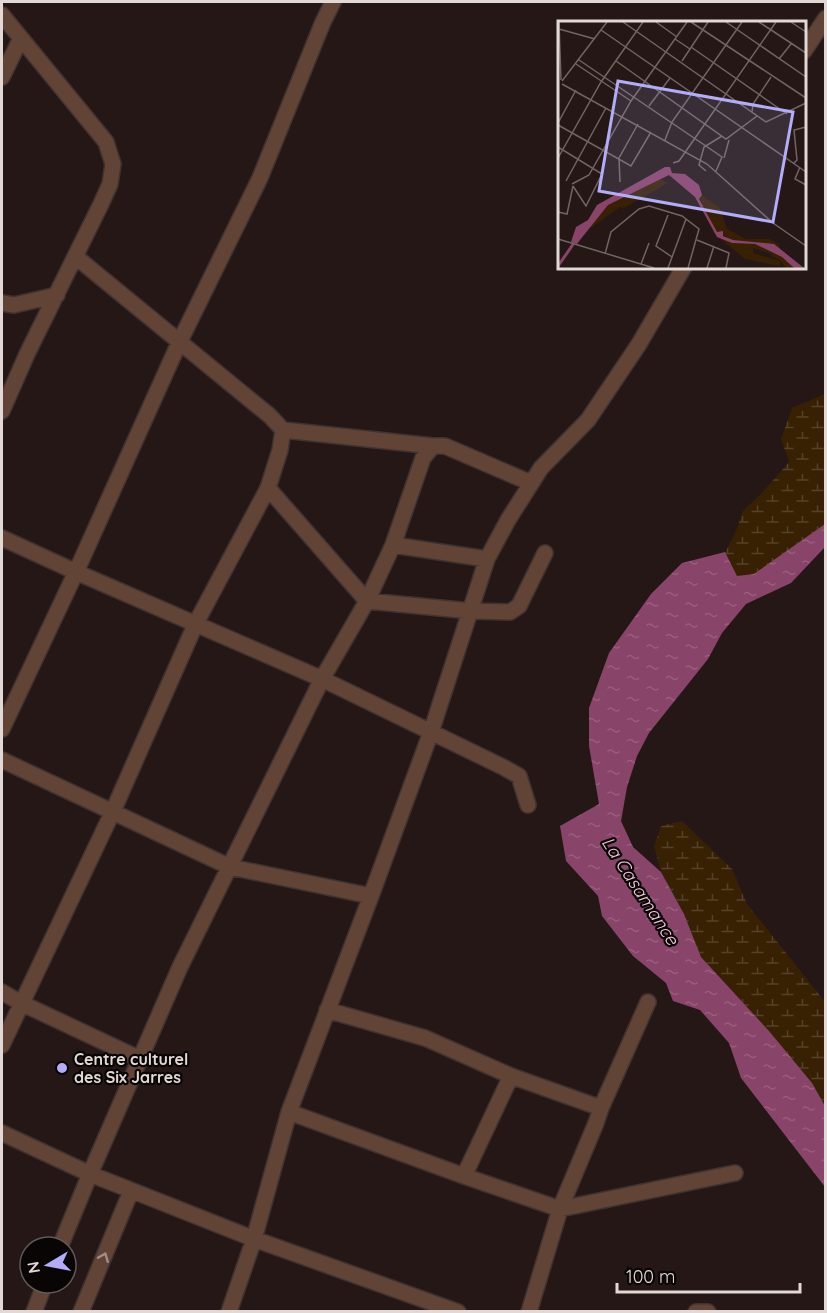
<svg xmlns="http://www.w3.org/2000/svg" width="827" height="1313" viewBox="0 0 827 1313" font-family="Quicksand,sans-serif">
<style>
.wetland{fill:url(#wetland-marsh)}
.water{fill:url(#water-ripples)}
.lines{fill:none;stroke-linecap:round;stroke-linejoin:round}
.minor-casing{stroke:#3f3230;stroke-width:18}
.minor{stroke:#614435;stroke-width:15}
.oneway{stroke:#a28e86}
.poi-dot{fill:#b3acf9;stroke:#090504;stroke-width:2}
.labels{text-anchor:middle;stroke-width:4.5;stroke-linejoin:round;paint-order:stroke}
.poi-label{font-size:16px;font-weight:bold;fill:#e2d9d7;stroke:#090504;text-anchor:start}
.water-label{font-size:18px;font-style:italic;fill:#f3c9dd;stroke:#090504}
.inset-river{fill:none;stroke:#894469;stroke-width:3}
.inset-road{fill:none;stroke:#706563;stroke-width:1.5}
.view{fill:#b3acf9;fill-opacity:0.15;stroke:#b3acf9;stroke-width:3}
.inset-edge{fill:none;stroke:#e2d9d7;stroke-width:3}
</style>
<defs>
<pattern id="wetland-marsh" width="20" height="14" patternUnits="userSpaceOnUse" patternTransform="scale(1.5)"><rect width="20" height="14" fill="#382103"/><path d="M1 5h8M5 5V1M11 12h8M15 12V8" fill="none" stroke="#544127"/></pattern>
<pattern id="water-ripples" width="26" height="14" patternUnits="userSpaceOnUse" patternTransform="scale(1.5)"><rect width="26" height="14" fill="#894469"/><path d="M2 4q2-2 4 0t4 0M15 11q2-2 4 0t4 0" fill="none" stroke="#995e7e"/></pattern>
</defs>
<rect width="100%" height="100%" fill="#241715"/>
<path class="wetland" d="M 825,394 L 825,524 L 754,575 L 737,576 L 725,553 L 736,531 L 743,511 L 762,493 L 789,462 L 781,439 L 792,408 Z
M 682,821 L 732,869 L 747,904 L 825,1002 L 825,1106 L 812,1083 L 769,1031 L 701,957 L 684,914 L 661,872 L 654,846 L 661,826 Z"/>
<path class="water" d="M 825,524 L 825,547 L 791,583 L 746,604 L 722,633 L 708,659 L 649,733 L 637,756 L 627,787 L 621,821 L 633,847 L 661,872 L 684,914 L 701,957 L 769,1031 L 812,1083 L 825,1106 L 825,1187 L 741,1078 L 729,1043 L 700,1010 L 673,1001 L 666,983 L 633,956 L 602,916 L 598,896 L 566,861 L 560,826 L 599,804 L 589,746 L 589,708 L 609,653 L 651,594 L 682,563 L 725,552 L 737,576 L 754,574 Z"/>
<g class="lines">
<defs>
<path id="minor" d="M 2,15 L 106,142 L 113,164 L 110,184 L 101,204 L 27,354 L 2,411
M 804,51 L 826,18
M 2,77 L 21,38
M 2,303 L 14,305 L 57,295
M 283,430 L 433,446
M 268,488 L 367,601 L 471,611 L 510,612 L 519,606 L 545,553
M 2,538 L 76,572 L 322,679 L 503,767 L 519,776 L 528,805
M 393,545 L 487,559
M 2,729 L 76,572 L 179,343 L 260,178 L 323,22 L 333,2
M 2,760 L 230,867 L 371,896
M 2,992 L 21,1003 L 140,1059
M 327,1010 L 425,1038 L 511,1076 L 601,1108 L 596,1123 L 560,1209 L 529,1312
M 2,1045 L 113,811 L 196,623 L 268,488 L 280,450 L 283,430 L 270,416 L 76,257
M 601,1108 L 648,1002
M 289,1112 L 464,1176 L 560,1209 L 735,1173
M 2,1133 L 90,1174 L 254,1239 L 458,1312
M 464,1176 L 511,1076
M 60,1247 L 90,1174 L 180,967 L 322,679 L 367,601 L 393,545 L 423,458 L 433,446 L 445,446 L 531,483
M 34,1312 L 45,1283
M 81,1312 L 131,1191
M 229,1312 L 254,1239 L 289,1112 L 371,896 L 431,732 L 487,559 L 508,520 L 541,468 L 588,420 L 639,344 L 684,267
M 696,1312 L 708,1312"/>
</defs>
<use href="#minor" class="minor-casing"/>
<use href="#minor" class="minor"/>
</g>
<defs><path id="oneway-chevron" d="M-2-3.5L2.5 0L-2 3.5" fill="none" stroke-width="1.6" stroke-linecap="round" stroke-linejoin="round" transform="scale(1.5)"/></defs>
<use class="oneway" href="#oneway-chevron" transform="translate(104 1257) rotate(-68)"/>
<circle class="poi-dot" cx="62" cy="1068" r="6"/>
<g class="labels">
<g class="poi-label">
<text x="74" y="1065">Centre culturel<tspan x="74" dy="18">des Six Jarres</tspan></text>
</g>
<g class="water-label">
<text transform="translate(640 891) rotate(57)" y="6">La Casamance</text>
</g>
</g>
<g transform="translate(558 21)">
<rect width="248" height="248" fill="#241715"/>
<path d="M 103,158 L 110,162 L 66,187 L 62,186 L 30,209 L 50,184 ZM 144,174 L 162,187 L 169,208 L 188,218 L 211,218 L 221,223 L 221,229 L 218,224 L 175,219 L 159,211 L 141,178 ZM 151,208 L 174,222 L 197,223 L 224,236 L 236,247 L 228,247 L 222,239 L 215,236 L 213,233 L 195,227 L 195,232 L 222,240 L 222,245 L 187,238 Z" fill="#382103"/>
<path d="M 107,146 L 112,146 L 114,152 L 127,153 L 141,164 L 144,174 L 141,178 L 159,211 L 165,210 L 165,215 L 175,219 L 216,223 L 246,247 L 236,247 L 224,236 L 197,223 L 174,222 L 159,216 L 137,176 L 111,154 L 50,184 L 22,219 L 19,223 L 13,221 L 18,206 L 30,199 L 39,184 Z" fill="#894469"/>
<path class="inset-river" d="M 0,245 L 16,222"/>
<path class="inset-road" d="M 1,1 L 3,59M 65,1 L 208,101 L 248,82M 98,1 L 119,16M 133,1 L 248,77M 168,1 L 248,56M 201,1 L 248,32M 233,1 L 248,11M 1,8 L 37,18M 43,9 L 248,151M 117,18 L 132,28M 133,26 L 229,93M 221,38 L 233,23M 21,39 L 164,136 L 158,150M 58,40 L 168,118 L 199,95M 124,40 L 150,1M 18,43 L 73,80M 4,60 L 49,1M 4,63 L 149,143 L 215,202 L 248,225M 91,85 L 112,57M 194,91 L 195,83 L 213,56M 0,102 L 18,69M 0,104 L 73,145 L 93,111M 107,119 L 114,101 L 184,1M 0,126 L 44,153 L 28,185 L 15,165M 0,137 L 43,61 L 85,1M 166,137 L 171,119M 115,142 L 121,140 L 218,1M 236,142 L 239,139 L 236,109 L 248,106M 242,146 L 237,158 L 248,164M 148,150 L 141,144 L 146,126 L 164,115M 8,160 L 48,87M 62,161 L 61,137 L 80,103M 14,163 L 31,154 L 73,80 L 129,1M 0,191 L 9,193 L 15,165M 110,194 L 98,225 L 114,236M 0,218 L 96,247M 139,219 L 171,232 L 168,247M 47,233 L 53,211 L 81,188 L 91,185 L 124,195 L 141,208 L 130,247M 83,243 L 91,222M 110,247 L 128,198M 149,247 L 156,225"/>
<path class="view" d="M 60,60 L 235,91 L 215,201 L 41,170 Z"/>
<rect width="248" height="248" class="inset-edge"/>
</g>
<rect width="827" height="1313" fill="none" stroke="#e2d9d7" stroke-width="6"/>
<g transform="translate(48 1265) rotate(260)"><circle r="28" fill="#090504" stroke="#605a58" stroke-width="1.5"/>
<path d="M0-4.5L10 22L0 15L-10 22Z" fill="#b3acf9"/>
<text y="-9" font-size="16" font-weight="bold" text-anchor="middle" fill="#e2d9d7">N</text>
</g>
<path d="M617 1283v9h183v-9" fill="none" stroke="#e2d9d7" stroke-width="3"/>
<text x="626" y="1283" font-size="18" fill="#e2d9d7" stroke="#090504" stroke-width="4.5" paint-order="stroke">100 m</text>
</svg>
